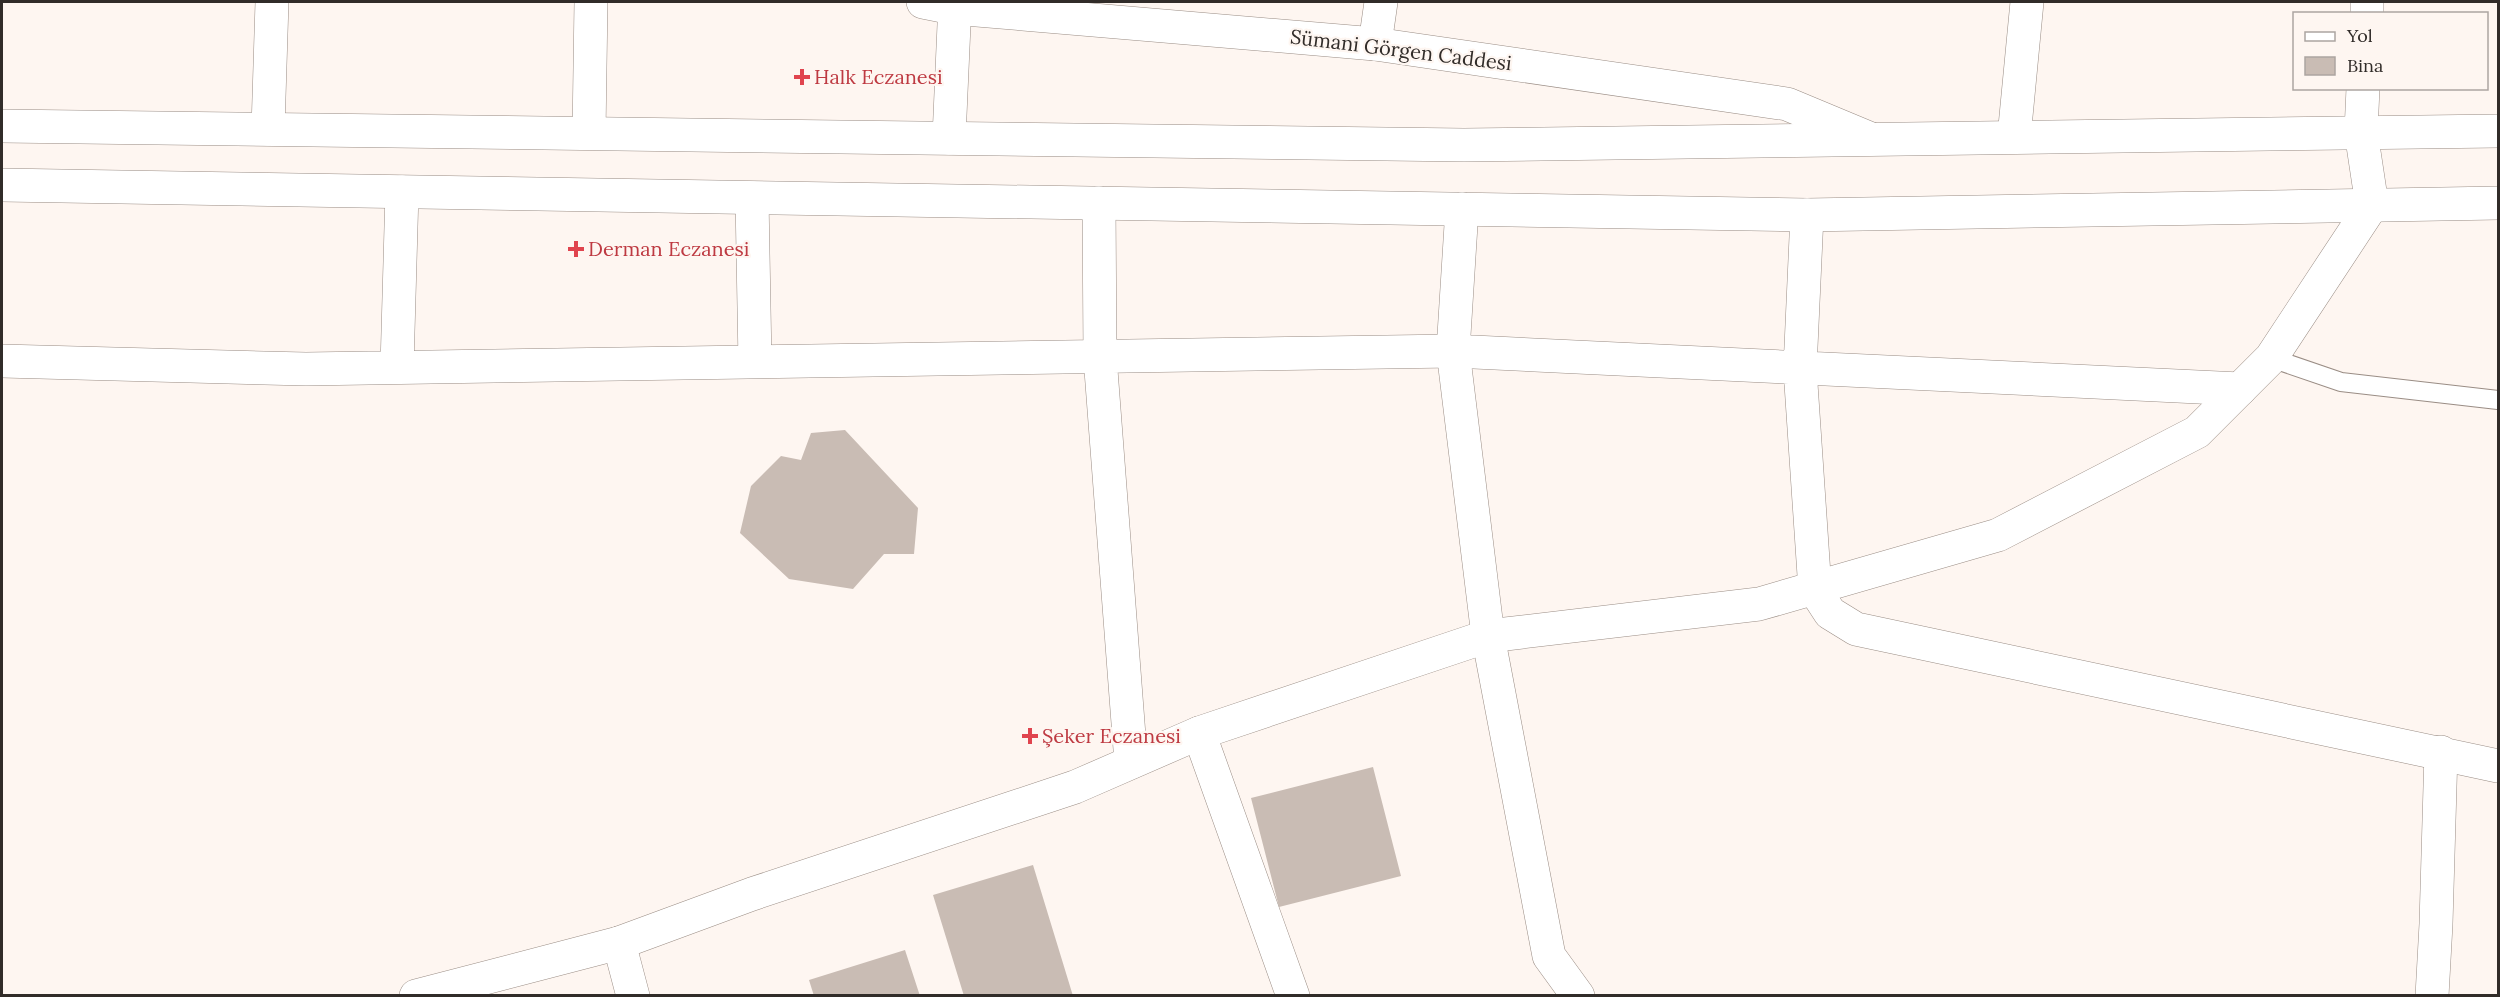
<svg xmlns="http://www.w3.org/2000/svg" width="2500" height="997" viewBox="0 0 2500 997" font-family="Lora,serif">
<style>
.building{fill:#c9bcb4}
.lines{fill:none;stroke-linecap:round;stroke-linejoin:round}
.lane-casing{stroke:#9a8d85;stroke-width:20}
.street-casing{stroke:#9a8d85;stroke-width:34}
.secondary-casing{stroke:#9a8d85;stroke-width:34}
.primary-casing{stroke:#9a8d85;stroke-width:34}
.lane{stroke:#fff;stroke-width:18}
.street{stroke:#fff;stroke-width:33}
.secondary{stroke:#fff;stroke-width:33}
.primary{stroke:#fff;stroke-width:33}
.health-dot{fill:#e0444e;stroke:#fef6f1;stroke-width:2}
.labels{text-anchor:middle;stroke-width:4.5;stroke-linejoin:round;paint-order:stroke}
.street-label{font-size:20px;fill:#312c29;stroke:#fef6f1}
.health-label{font-size:20px;fill:#be3a42;stroke:#fef6f1;text-anchor:start}
</style>
<rect width="100%" height="100%" fill="#fef6f1"/>
<path class="building" d="M 845,430 L 918,508 L 914,554 L 884,554 L 853,589 L 789,579 L 740,533 L 751,486 L 781,456 L 801,460 L 811,433 Z
M 1373,767 L 1401,876 L 1279,907 L 1251,798 Z
M 1033,865 L 1073,996 L 964,996 L 933,895 Z
M 905,950 L 920,996 L 814,996 L 809,980 Z"/>
<g class="lines">
<defs>
<path id="lane" d="M 2271,358 L 2341,382 L 2498,400"/>
<path id="street" d="M 2367,14 L 2367,2
M 1375,44 L 1381,2
M 2361,132 L 2363,88
M 589,133 L 591,2
M 2014,137 L 2027,2
M 949,138 L 955,2
M 752,198 L 755,362
M 1099,203 L 1100,357 L 1131,762
M 1462,209 L 1453,351 L 1488,636 L 1549,956 L 1578,996
M 1807,215 L 1800,369 L 1815,590
M 2,361 L 306,369 L 1453,351 L 2240,389
M 397,367 L 402,192
M 1199,733 L 1293,996
M 619,943 L 633,996
M 2432,996 L 2436,924 L 2441,752"/>
<path id="secondary" d="M 923,2 L 953,8 L 1375,44 L 1787,104 L 1871,139
M 268,129 L 272,2
M 1815,590 L 1830,613 L 1856,629 L 2498,766
M 416,996 L 619,943 L 752,894 L 1075,787 L 1199,733 L 1488,636 L 1759,604 L 1998,535 L 2197,432 L 2271,358 L 2372,205 L 2361,132"/>
<path id="primary" d="M 2,126 L 1464,145 L 2498,131
M 2,185 L 1807,215 L 2498,203"/>
</defs>
<use href="#lane" class="lane-casing"/>
<use href="#street" class="street-casing"/>
<use href="#secondary" class="secondary-casing"/>
<use href="#primary" class="primary-casing"/>
<use href="#lane" class="lane"/>
<use href="#street" class="street"/>
<use href="#secondary" class="secondary"/>
<use href="#primary" class="primary"/>
</g>
<g class="health-dot">
<path d="M799 68h6v6h6v6h-6v6h-6v-6h-6v-6h6z"/>
<path d="M573 240h6v6h6v6h-6v6h-6v-6h-6v-6h6z"/>
<path d="M1027 727h6v6h6v6h-6v6h-6v-6h-6v-6h6z"/>
</g>
<g class="labels">
<g class="street-label">
<text transform="translate(1401 50) rotate(7)" y="7">Sümani Görgen Caddesi</text>
</g>
<g class="health-label">
<text x="814" y="84">Halk Eczanesi</text>
<text x="588" y="256">Derman Eczanesi</text>
<text x="1042" y="743">Şeker Eczanesi</text>
</g>
</g>
<rect width="2500" height="997" fill="none" stroke="#312c29" stroke-width="6"/>
<rect x="2293" y="12" width="195" height="78" fill="#fef6f1" stroke="#aca5a1" stroke-width="1.5"/>
<rect x="2305" y="32" width="30" height="9" fill="#ffffff" stroke="#aca5a1" stroke-width="1.5"/>
<text x="2347" y="42" font-size="18" fill="#312c29">Yol</text>
<rect x="2305" y="57" width="30" height="18" fill="#c9bcb4" stroke="#aca5a1" stroke-width="1.5"/>
<text x="2347" y="72" font-size="18" fill="#312c29">Bina</text>
</svg>
